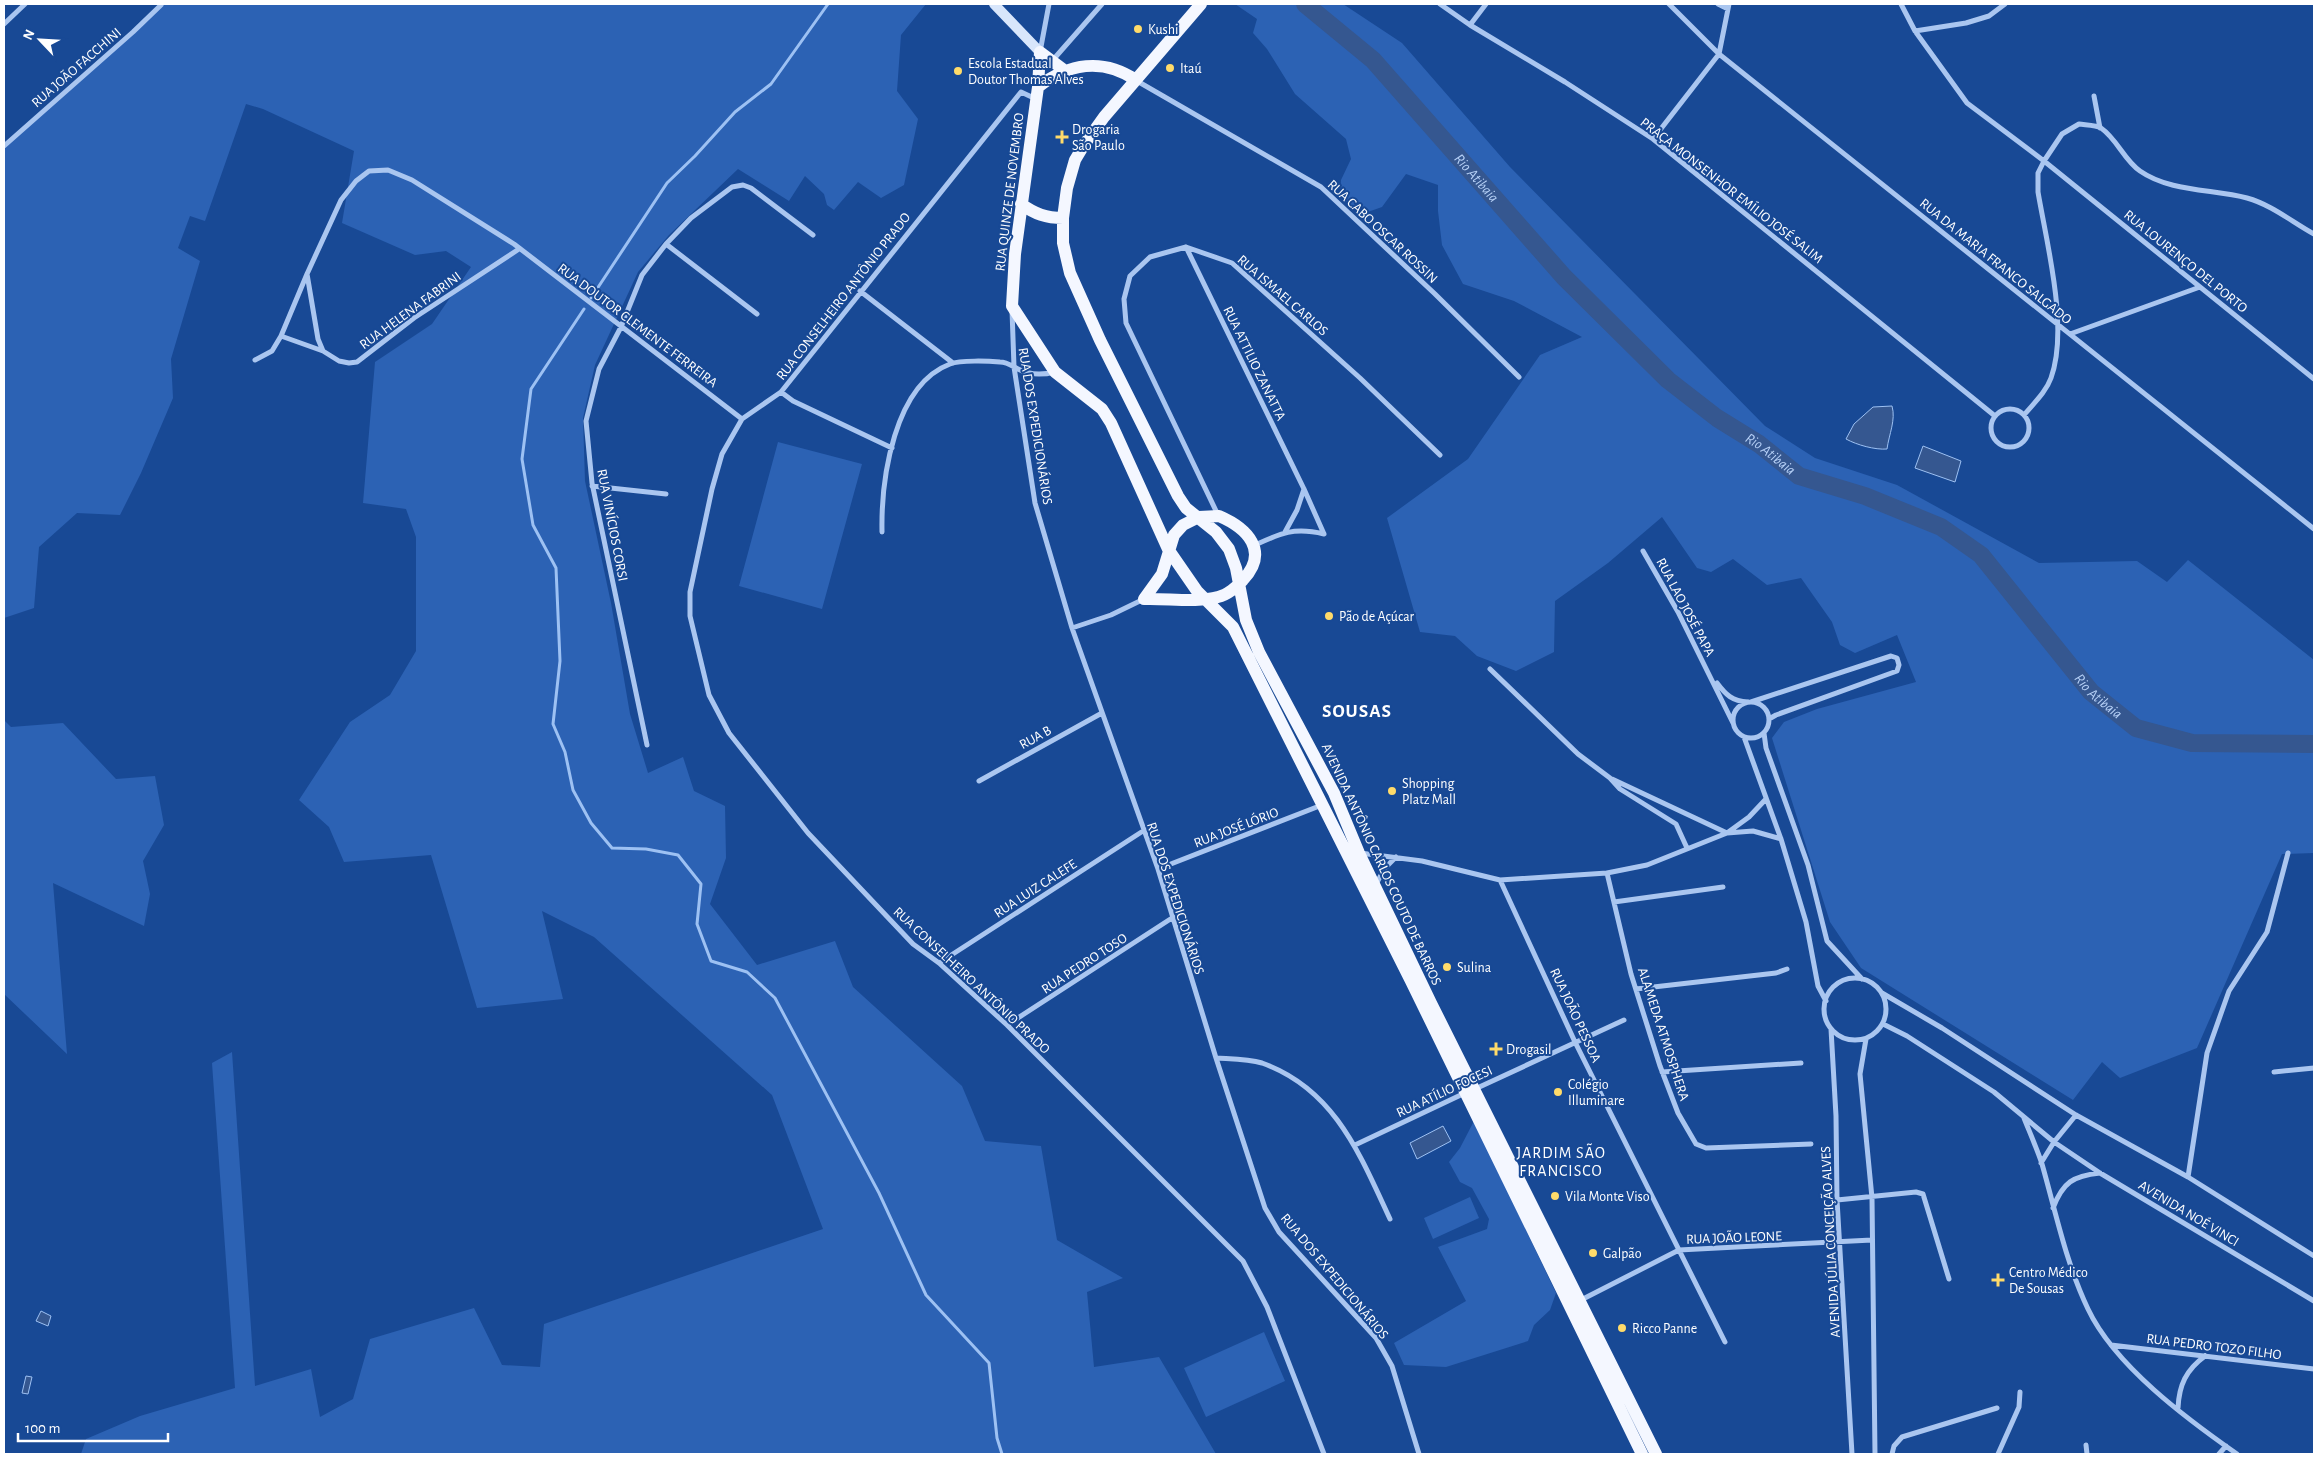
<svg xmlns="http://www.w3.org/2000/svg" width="2318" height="1458" viewBox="0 0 2318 1458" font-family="'Alegreya Sans',sans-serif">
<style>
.green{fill:#2c62b4}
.water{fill:#355790;stroke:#9dc1f3}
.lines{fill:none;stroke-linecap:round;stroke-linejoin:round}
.stream{stroke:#9dc1f3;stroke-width:3}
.river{stroke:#355790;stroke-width:18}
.street{stroke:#aac6f0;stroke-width:5}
.secondary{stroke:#d8e6fb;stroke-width:10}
.primary{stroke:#f4f7ff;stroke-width:12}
.poi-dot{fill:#ffdb6a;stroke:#184995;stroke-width:2}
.labels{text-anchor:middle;stroke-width:4;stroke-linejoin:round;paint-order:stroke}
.poi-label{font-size:14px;fill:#fff;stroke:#184995;text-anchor:start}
.street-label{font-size:14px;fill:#fff;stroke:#184995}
.water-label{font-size:15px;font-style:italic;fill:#b7d1f7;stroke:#184995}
.quarter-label{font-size:16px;letter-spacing:1px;fill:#fff;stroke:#184995}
.district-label{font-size:19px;font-weight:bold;letter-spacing:1px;fill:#fff;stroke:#184995}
</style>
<rect width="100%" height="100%" fill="#184995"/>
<path class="green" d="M 161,4 L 926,4 L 901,35 L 897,91 L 918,119 L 904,185 L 881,198 L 858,182 L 834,210 L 827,205 L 824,194 L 805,176 L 789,201 L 738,169 L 669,235 L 638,272 L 595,365 L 583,418 L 585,481 L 611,603 L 630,714 L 648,773 L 683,757 L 694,791 L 725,806 L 726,858 L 710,904 L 757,965 L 835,941 L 853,987 L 962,1086 L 985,1141 L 1041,1146 L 1057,1240 L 1123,1278 L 1087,1292 L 1094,1367 L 1159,1357 L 1216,1454 L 81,1454 L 86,1439 L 140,1416 L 235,1388 L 212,1063 L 232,1052 L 255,1386 L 311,1369 L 320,1417 L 353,1399 L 370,1339 L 474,1308 L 502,1365 L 540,1367 L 544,1324 L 823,1229 L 772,1095 L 594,937 L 542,911 L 563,999 L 477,1008 L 431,855 L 344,862 L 329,827 L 299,800 L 350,722 L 390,695 L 416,651 L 416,537 L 406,509 L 363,503 L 375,362 L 432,324 L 471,267 L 446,251 L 415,255 L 342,223 L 354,151 L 263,109 L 246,104 L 205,221 L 190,216 L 178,248 L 200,261 L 171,359 L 173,398 L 141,473 L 120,515 L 77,513 L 39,547 L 34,608 L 4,618 L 4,145 Z
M 1235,4 L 1343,4 L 1402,43 L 1510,167 L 1765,426 L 1815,458 L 1897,485 L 2039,563 L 2137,561 L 2167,582 L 2188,560 L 2314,660 L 2314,853 L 2282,854 L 2197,1048 L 2120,1078 L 2102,1062 L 2073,1100 L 1861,968 L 1830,922 L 1772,738 L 1784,722 L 1817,709 L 1916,682 L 1897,635 L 1855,653 L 1840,645 L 1832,622 L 1801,578 L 1767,585 L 1733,559 L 1711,572 L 1697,568 L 1662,517 L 1608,563 L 1555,601 L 1554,652 L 1516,671 L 1477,656 L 1455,636 L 1420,632 L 1387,518 L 1468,459 L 1540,355 L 1582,337 L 1514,301 L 1463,284 L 1442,245 L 1438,211 L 1438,185 L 1406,174 L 1382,207 L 1362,214 L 1340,197 L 1341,180 L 1351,159 L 1346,139 L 1295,94 L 1267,49 L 1253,33 L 1257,19 Z
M 778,442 L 862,464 L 822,609 L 739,586 Z
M 4,720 L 11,727 L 63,723 L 116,779 L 155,776 L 164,825 L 143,861 L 150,894 L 144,926 L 53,883 L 67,1054 L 4,994 Z
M 1474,1121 L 1556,1293 L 1550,1310 L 1534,1325 L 1528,1341 L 1446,1367 L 1404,1365 L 1394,1343 L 1466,1301 L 1438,1247 L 1487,1229 L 1489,1219 L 1472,1188 L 1460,1182 L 1449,1162 L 1460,1148 Z
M 1470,1197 L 1479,1218 L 1433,1239 L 1424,1218 Z
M 1264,1332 L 1285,1381 L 1206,1417 L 1184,1368 Z"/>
<path class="water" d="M 1892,406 C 1896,420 1889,434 1887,449 C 1875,450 1857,445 1846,439 L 1854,424 L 1873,407 Z
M 1923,446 L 1961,461 L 1955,482 L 1915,468 Z
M 1443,1126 L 1451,1141 L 1417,1159 L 1410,1143 Z
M 41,1311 L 51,1316 L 48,1326 L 36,1321 Z
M 26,1376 L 32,1377 L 28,1394 L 22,1393 Z"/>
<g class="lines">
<path class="stream" d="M 591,298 L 667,183 L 695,156 L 735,112 L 771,84 L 828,4
M 584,309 L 531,389 L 522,459 L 533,525 L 556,568 L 560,661 L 553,724 L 565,752 L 573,790 L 591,823 L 612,848 L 646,849 L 678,855 L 701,884 L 697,924 L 711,961 L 747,972 L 775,998 L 879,1193 L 926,1295 L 989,1363 L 997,1438 L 1002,1454"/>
<path class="river" id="s1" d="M 1305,4 L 1373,60 L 1564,277 L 1668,380 L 1717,418 L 1759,444 L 1799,476 L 1865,496 L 1941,527 L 1981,555 L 2091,692 L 2136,728 L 2192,743 L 2314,744"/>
<path class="street" d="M 1440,4 L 1470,25 L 1565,82 L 1653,139 L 1995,416
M 1669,4 L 1719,54 L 2314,529
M 1718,4 L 1728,9
M 1901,4 L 1915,31 L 1967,103 L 2044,161 L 2314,379
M 4,24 L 25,4
M 1470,25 L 1486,4
M 1915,31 L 1966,23 L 1989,16 L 2005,4
M 1040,52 L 1049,4
M 1052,61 L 1102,4
M 1137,81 L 1321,187 L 1435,294 L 1519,377
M 2094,96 L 2100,128
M 1036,99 L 1021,92 L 781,392 L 742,419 L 722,454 L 712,489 L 690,592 L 690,616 L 709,695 L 729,733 L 808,833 L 913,944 L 939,963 L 1007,1025 L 1243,1261 L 1267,1307 L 1324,1454
M 1653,139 L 1719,54 L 1729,4
M 4,146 L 133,32 L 161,5
M 666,244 L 757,314
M 1186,247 L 1304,489 L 1324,534
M 519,249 L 414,318 L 357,362 L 349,363 L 339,361 L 323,351 L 318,339 L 307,274 L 341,200 L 356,181 L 369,171 L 388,170 L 412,180 L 514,244 L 742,419
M 307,274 L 281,336 L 323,351
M 860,291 L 953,363
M 1012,310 L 1014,367 L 1035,503 L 1072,628 L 1158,869 L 1216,1058 L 1265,1208 L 1279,1232 L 1376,1338 L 1392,1366 L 1419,1454
M 2070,334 L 2200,287
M 255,360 L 272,351 L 281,336
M 781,392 L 793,401 L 892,448
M1991 428a19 19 0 1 1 38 0a19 19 0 1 1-38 0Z
M 2024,415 C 2034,403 2046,392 2051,378 C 2069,328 2047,245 2038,192 L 2038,173 L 2044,161 L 2062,134 L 2079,124 C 2085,125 2096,125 2101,128 C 2117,139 2124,160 2140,171 C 2170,192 2213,189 2247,198 C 2272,205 2292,222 2314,234
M 592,486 L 666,494
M 1218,515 L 1126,323 L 1124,299 L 1130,276 L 1150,257 L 1186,247 L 1232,263 L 1360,378 L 1440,455
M 882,532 C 881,479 894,385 950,364 C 961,360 988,361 1000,362 C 1007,362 1012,366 1018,369 C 1029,375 1043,375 1055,372
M 1285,532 L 1297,510 L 1304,489
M 1255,545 C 1281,533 1294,527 1324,534
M 1643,551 L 1678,612 L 1733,723
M 1072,628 L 1111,615 L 1144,599
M 1490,669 L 1578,754 L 1610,778 L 1620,789 L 1676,824 L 1687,848
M 1717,683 C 1726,695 1732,701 1748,702
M 1751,702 L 1891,656 L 1897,658 L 1899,665 L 1897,671 L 1776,715 L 1769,719
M1733 720a18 18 0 1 1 36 0a18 18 0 1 1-36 0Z
M 1764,733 L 1766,748 L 1808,865 L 1827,941 L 1862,979
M 1744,737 L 1781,839 L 1806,922 L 1818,986 L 1826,1001
M 647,745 L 592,483 L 586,421 L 599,369 L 621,327 L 642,275 L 666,244 L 691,218 L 732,187 L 743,185 L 751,188 L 813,235
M 1612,779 L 1727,833 L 1753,831 L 1781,839
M 979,781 L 1102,713
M 1360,853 L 1422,861 L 1500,880 L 1607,873 L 1647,865 L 1727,833 L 1749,817 L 1765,800
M 1158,869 L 1322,805
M 1607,873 L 1631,974 L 1660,1066 L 1678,1113 L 1696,1144 L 1706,1148 L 1811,1144
M 1500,880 L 1575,1042 L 1725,1342
M 1376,884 L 1385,868 L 1396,857
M 1614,902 L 1723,887
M 939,963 L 1143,831
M1824 1009a31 31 0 1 1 62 0a31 31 0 1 1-62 0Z
M 1636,989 L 1776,973 L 1787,969
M 1882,993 L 1942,1028 L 2076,1115 L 2188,1177 L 2314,1256
M 1883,1024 L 1907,1036 L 1994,1092 L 2054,1142 L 2100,1173 L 2314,1301
M 1007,1025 L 1172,918
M 1831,1029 L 1836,1116 L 1837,1200 L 1852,1454
M 1866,1039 L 1860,1074 L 1872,1198 L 1875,1454
M 1216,1058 C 1230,1059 1248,1059 1262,1063 C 1335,1089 1360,1155 1390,1219
M 1662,1072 L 1801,1063
M 2274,1072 L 2314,1068
M 1475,1089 L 1624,1020
M 2024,1118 C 2030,1133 2037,1149 2042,1164 C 2056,1213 2066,1263 2088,1309 C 2115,1366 2187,1419 2237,1454
M 1355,1145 L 1465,1093
M 2041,1163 L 2054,1142 L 2076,1115
M 2188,1177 L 2207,1053 L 2229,991 L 2267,932 L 2288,853
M 1837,1200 L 1916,1192 L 1923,1194 L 1949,1279
M 2053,1208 C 2063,1182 2073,1176 2100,1173
M 1579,1301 L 1679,1250 L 1872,1240
M 2111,1345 L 2314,1369
M 2178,1408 C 2179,1385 2186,1370 2205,1356
M 2086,1445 L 2087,1454
M 1892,1454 L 1894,1446 L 1902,1437 L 1997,1408
M 1998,1454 L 2019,1407 L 2020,1392
M 2219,1454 L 2226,1446"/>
<path class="secondary" d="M 994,4 L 1040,52"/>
<path class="primary" d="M 1201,4 L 1104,117 L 1084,145 L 1075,160 L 1067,188 L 1063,218 L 1063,243 L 1070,273 L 1100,340 L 1178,496 L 1186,508 L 1216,532 L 1229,549 L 1236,568 L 1246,620 L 1259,652 L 1334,793 L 1359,853 L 1431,1003 L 1656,1454
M 1040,52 L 1038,87 L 1015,254 L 1012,306 L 1055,372 L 1102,409 L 1111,423 L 1168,549 L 1197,591 L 1233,627 L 1411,981 L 1642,1454
M 1040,52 L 1064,70
M 1038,87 C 1069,63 1103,58 1136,80
M 1021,204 C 1035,214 1046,218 1063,218
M 1219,516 C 1247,528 1270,551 1243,580 C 1237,587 1227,595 1218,597 C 1197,603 1167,598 1144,599 L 1162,574 L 1174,535 L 1183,525 L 1199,517 Z"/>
</g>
<g class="poi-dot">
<circle cx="1138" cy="29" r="5"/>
<circle cx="1170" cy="68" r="5"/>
<circle cx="958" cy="71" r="5"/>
<path d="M1059.5 129.5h5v5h5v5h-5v5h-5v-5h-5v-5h5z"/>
<circle cx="1329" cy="616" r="5"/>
<circle cx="1392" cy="791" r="5"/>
<circle cx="1447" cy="967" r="5"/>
<path d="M1493.5 1041.5h5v5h5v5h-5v5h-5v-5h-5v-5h5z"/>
<circle cx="1558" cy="1092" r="5"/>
<circle cx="1555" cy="1196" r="5"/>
<circle cx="1593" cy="1253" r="5"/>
<path d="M1995.5 1272.5h5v5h5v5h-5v5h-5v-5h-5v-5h5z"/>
<circle cx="1622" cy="1328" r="5"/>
</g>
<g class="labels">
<g class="poi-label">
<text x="1148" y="34">Kushi</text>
<text x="968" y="68">Escola Estadual<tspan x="968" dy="16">Doutor Thomas Alves</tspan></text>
<text x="1180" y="73">Itaú</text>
<text x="1072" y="134">Drogaria<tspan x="1072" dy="16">São Paulo</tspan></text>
<text x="1339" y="621">Pão de Açúcar</text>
<text x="1402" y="788">Shopping<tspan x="1402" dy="16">Platz Mall</tspan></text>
<text x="1457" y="972">Sulina</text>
<text x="1506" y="1054">Drogasil</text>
<text x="1568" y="1089">Colégio<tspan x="1568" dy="16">Illuminare</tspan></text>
<text x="1565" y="1201">Vila Monte Viso</text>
<text x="1603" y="1258">Galpão</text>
<text x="2009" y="1277">Centro Médico<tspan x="2009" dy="16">De Sousas</tspan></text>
<text x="1632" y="1333">Ricco Panne</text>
</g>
<g class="street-label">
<text transform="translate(76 67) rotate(-41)" y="5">RUA JOÃO FACCHINI</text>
<text transform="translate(1732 190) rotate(38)" y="5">PRAÇA MONSENHOR EMÍLIO JOSÉ SALIM</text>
<text transform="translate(1009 192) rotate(-83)" y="5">RUA QUINZE DE NOVEMBRO</text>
<text transform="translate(1383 231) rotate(43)" y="5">RUA CABO OSCAR ROSSIN</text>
<text transform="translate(1996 261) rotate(39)" y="5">RUA DA MARIA FRANCO SALGADO</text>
<text transform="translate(2186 261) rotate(39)" y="5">RUA LOURENÇO DEL PORTO</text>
<text transform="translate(1283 295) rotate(41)" y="5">RUA ISMAEL CARLOS</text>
<text transform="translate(843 296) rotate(-52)" y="5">RUA CONSELHEIRO ANTÔNIO PRADO</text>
<text transform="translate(410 310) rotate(-36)" y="5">RUA HELENA FABRINI</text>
<text transform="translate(638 325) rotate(37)" y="5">RUA DOUTOR CLEMENTE FERREIRA</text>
<text transform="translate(1255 363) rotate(64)" y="5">RUA ATTILIO ZANATTA</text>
<text transform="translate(1036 426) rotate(81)" y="5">RUA DOS EXPEDICIONÁRIOS</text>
<text transform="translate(613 525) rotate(79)" y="5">RUA VINÍCIOS CORSI</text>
<text transform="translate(1686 607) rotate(62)" y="5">RUA LAO JOSÉ PAPA</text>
<text transform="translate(1035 737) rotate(-29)" y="5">RUA B</text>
<text transform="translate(1236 827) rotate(-21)" y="5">RUA JOSÉ LÓRIO</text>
<text transform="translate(1382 864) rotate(65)" y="5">AVENIDA ANTÔNIO CARLOS COUTO DE BARROS</text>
<text transform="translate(1035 888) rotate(-33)" y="5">RUA LUIZ CALEFE</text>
<text transform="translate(1176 898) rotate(72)" y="5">RUA DOS EXPEDICIONÁRIOS</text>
<text transform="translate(1084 963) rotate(-33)" y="5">RUA PEDRO TOSO</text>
<text transform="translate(972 980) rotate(43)" y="5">RUA CONSELHEIRO ANTÔNIO PRADO</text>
<text transform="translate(1576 1015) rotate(65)" y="5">RUA JOÃO PESSOA</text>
<text transform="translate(1664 1034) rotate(72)" y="5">ALAMEDA ATMOSPHERA</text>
<text transform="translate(1444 1091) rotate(-25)" y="5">RUA ATÍLIO FOCESI</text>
<text transform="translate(2189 1213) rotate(31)" y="5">AVENIDA NOÉ VINCI</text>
<text transform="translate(1734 1237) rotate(-2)" y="5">RUA JOÃO LEONE</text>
<text transform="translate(1830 1242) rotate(-93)" y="5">AVENIDA JÚLIA CONCEIÇÃO ALVES</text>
<text transform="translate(1335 1276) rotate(50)" y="5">RUA DOS EXPEDICIONÁRIOS</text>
<text transform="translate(2214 1346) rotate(7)" y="5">RUA PEDRO TOZO FILHO</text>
</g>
<g class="water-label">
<text dy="5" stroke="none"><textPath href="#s1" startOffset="245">Rio Atibaia</textPath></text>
<text dy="5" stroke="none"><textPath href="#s1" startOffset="650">Rio Atibaia</textPath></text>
<text dy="5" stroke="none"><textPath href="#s1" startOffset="1070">Rio Atibaia</textPath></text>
</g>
<g class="quarter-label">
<text x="1561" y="1158">JARDIM SÃO<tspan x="1561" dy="18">FRANCISCO</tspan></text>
</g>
<g class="district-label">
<text x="1357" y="717">SOUSAS</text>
</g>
</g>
<rect width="2318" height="1458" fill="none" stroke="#ffffff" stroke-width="10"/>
<g transform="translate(40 40) rotate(295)" stroke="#184995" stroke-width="4" paint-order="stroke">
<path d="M0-4L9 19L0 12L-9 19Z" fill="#ffffff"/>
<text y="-8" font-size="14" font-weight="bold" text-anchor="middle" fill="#ffffff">N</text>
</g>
<path d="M18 1433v8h150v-8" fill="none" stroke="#ffffff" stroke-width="2.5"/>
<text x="25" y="1433" font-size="15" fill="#ffffff" stroke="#184995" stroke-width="4" paint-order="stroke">100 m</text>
</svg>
